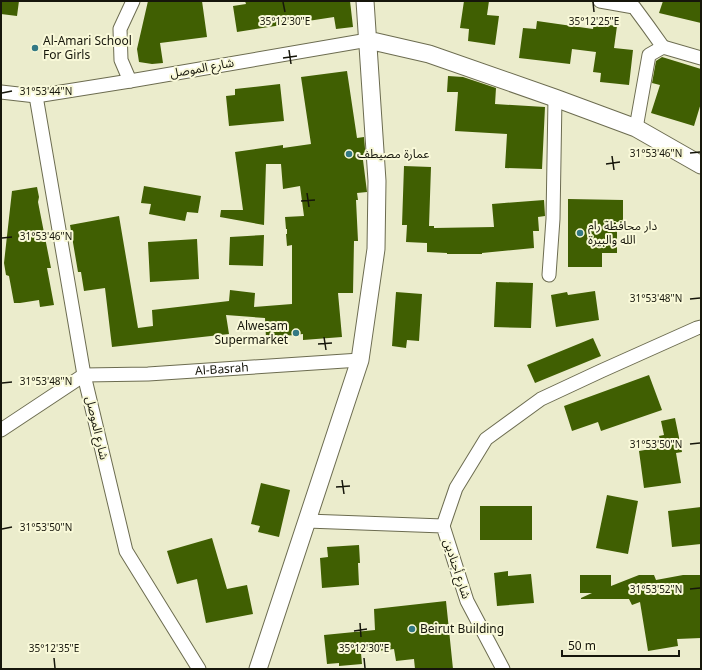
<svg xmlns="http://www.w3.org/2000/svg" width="702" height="670" viewBox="0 0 702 670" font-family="'Noto Sans','Noto Sans Arabic',sans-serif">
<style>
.building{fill:#405f02}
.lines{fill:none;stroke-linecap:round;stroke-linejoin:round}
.minor-casing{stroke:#6c6c50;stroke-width:15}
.tertiary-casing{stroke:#6c6c50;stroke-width:19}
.minor{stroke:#fff;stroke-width:13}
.tertiary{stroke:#fff;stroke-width:17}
.ticks{fill:none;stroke:#16160b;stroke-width:1.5}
.poi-dot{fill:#337984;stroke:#f9f9d9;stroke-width:1.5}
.labels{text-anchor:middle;stroke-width:4;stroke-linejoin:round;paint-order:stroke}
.poi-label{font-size:12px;fill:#16160b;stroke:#f9f9d9;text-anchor:start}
.street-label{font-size:12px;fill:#16160b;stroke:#f9f9d9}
.ticks-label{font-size:10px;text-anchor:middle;fill:#16160b;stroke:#f9f9d9;stroke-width:4;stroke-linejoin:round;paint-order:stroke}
</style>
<rect width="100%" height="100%" fill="#ebeccc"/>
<path class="building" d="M 1,1 L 19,1 L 17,16 L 1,14 Z
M 148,1 L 202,1 L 207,37 L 160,43 L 163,63 L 152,64 L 139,62 L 137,49 Z
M 245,1 L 350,1 L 353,27 L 336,29 L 334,17 L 237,32 L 233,6 L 246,4 Z
M 464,1 L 489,1 L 487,15 L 499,16 L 495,45 L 468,41 L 469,29 L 460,28 Z
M 663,1 L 701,1 L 701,23 L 659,13 Z
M 537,21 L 593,29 L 594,23 L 617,26 L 614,48 L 633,50 L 629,85 L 600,82 L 601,73 L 593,72 L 596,52 L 572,49 L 570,64 L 519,58 L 523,28 L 536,29 Z
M 662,57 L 701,69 L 701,103 L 694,126 L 651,113 L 660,85 L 652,83 L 656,61 Z
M 347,71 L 357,138 L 364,137 L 366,160 L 363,160 L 367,192 L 357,193 L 358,200 L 356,200 L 358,241 L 354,241 L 353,293 L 338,293 L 342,337 L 303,340 L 303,334 L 266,338 L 265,318 L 226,315 L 229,334 L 112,347 L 105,288 L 84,291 L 81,272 L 78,272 L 70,225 L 119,216 L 138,328 L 153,326 L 152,310 L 229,301 L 230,290 L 255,293 L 254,307 L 292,304 L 292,245 L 287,246 L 286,234 L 287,234 L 287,229 L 286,229 L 285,217 L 304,216 L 300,186 L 283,189 L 281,164 L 266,164 L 264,225 L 220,217 L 221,210 L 243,210 L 235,152 L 283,145 L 283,148 L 311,144 L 301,77 Z
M 448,76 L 463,77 L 496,88 L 495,104 L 545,107 L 542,169 L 505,168 L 507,134 L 455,131 L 458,92 L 447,92 Z
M 280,84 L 284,121 L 229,126 L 226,96 L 235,95 L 235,89 Z
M 404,166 L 431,167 L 429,226 L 434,226 L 434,228 L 494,227 L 492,204 L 544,200 L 545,216 L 538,217 L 539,231 L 533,231 L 534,248 L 482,253 L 482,254 L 447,254 L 447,253 L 427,252 L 427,243 L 406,242 L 407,225 L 402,225 Z
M 144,186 L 201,196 L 198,213 L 187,212 L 185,221 L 149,214 L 151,204 L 141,203 Z
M 37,187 L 39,197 L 38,202 L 51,268 L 47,268 L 54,305 L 40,307 L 39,300 L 20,303 L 14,303 L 9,276 L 6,275 L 4,263 L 12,191 Z
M 568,199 L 623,200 L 623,222 L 617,222 L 617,253 L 602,253 L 602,267 L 568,267 Z
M 264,235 L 263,266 L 229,265 L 230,237 Z
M 197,239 L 199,279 L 150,282 L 148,242 Z
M 496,282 L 533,283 L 531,328 L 494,327 Z
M 595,291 L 599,320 L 556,327 L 551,295 L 567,292 L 568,295 Z
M 396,292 L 422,294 L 419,341 L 407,340 L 406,348 L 392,346 Z
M 593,338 L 601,356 L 535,383 L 527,365 Z
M 649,375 L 662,410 L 601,431 L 598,422 L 572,431 L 564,406 Z
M 675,418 L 682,452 L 676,453 L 681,483 L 644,488 L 639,451 L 662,447 L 659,436 L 664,435 L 661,421 Z
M 261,483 L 290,490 L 279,537 L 258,532 L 260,526 L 251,524 Z
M 607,495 L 638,501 L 628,554 L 596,548 Z
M 480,506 L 532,506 L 532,540 L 480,540 Z
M 701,507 L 701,544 L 672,547 L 668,511 Z
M 212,538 L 227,589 L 247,585 L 253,614 L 206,623 L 197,579 L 177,584 L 167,551 Z
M 359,545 L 360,563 L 358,563 L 359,585 L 322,588 L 320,558 L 328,557 L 327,547 Z
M 508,571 L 508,576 L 531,574 L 534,603 L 497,606 L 494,573 Z
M 580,575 L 611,575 L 611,586 L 639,575 L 654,575 L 656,580 L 683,575 L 701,575 L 701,638 L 677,639 L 678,646 L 648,651 L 640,602 L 632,605 L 629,599 L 581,599 L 581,598 L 592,593 L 580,593 Z
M 446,601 L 453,669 L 415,669 L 414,659 L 396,661 L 394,649 L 361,653 L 362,664 L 339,666 L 339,663 L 327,664 L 324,635 L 375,630 L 374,609 Z"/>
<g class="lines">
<defs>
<g id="minor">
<path d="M 600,1 L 634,7 L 648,26 L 663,47"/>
<path d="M 130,81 L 121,60 L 120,29 L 133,1"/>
<path d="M 1,92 L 36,96 L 130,81 L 368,40"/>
<path d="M 36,96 L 84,375 L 126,551 L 199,669"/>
<path d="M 636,128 L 649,55 L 663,47 L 701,58"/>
<path d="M 549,275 L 553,219 L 555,98"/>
<path id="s1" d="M 84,375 L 148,374 L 360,360"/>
<path d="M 1,430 L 84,375"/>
<path d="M 307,521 L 443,526 L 467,601 L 503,669"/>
<path d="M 443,526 L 456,488 L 486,439 L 541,399 L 601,371 L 697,328 L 701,327"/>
</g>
<path id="tertiary" d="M 368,40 L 429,54 L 555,98 L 636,128 L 701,165
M 258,669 L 360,360 L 376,249 L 377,181 L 365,1"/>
</defs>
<use href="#minor" class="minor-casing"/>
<use href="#tertiary" class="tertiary-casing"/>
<use href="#minor" class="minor"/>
<use href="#tertiary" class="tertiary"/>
</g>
<path class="ticks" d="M 283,2 L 285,12M 593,2 L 594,12M 289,50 L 291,64M 283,58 L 297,56M 2,93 L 12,91M 690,153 L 700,152M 612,156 L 614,170M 606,164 L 620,162M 307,193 L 309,207M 301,201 L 315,200M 2,238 L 12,237M 690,299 L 700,298M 324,337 L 326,350M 318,344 L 332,343M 2,383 L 12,382M 690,444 L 700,443M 342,480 L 344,494M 336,487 L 350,486M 2,529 L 12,527M 690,589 L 700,588M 360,623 L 361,637M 354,631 L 367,629M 54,658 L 55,668M 364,658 L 365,668"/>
<g class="poi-dot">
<circle cx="35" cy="48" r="4"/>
<circle cx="349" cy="154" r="4"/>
<circle cx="580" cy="233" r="4"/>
<circle cx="296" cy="333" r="4"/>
<circle cx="412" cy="629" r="4"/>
</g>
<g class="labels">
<g class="poi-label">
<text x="43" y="45">Al-Amari School<tspan x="43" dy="14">For Girls</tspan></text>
<text x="357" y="158">عمارة مصيطف</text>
<text x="588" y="230">دار محافظة رام<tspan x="588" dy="14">الله والبيرة</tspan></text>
<text x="288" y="330" text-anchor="end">Alwesam<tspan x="288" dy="14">Supermarket</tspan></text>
<text x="420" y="633">Beirut Building</text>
</g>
<g class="street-label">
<text transform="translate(202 68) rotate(-10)" y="4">شارع الموصل</text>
<text dy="4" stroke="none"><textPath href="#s1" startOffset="138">Al-Basrah</textPath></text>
<text transform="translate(97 428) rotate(77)" y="4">شارع الموصل</text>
<text transform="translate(457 569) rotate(72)" y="4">شارع أجنادين</text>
</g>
</g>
<g class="ticks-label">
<text x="285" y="25">35°12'30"E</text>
<text x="594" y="25">35°12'25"E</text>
<text x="46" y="95">31°53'44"N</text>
<text x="656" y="157">31°53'46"N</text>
<text x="46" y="240">31°53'46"N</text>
<text x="656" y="302">31°53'48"N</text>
<text x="46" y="385">31°53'48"N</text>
<text x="656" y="448">31°53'50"N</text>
<text x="46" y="531">31°53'50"N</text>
<text x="656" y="593">31°53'52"N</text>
<text x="54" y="652">35°12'35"E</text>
<text x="364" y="652">35°12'30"E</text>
</g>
<rect width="702" height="670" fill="none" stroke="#16160b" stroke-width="4"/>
<path d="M562 650v6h117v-6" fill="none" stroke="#16160b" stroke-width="2"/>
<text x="568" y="650" font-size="12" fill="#16160b" stroke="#f9f9d9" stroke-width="3" paint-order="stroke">50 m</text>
</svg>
